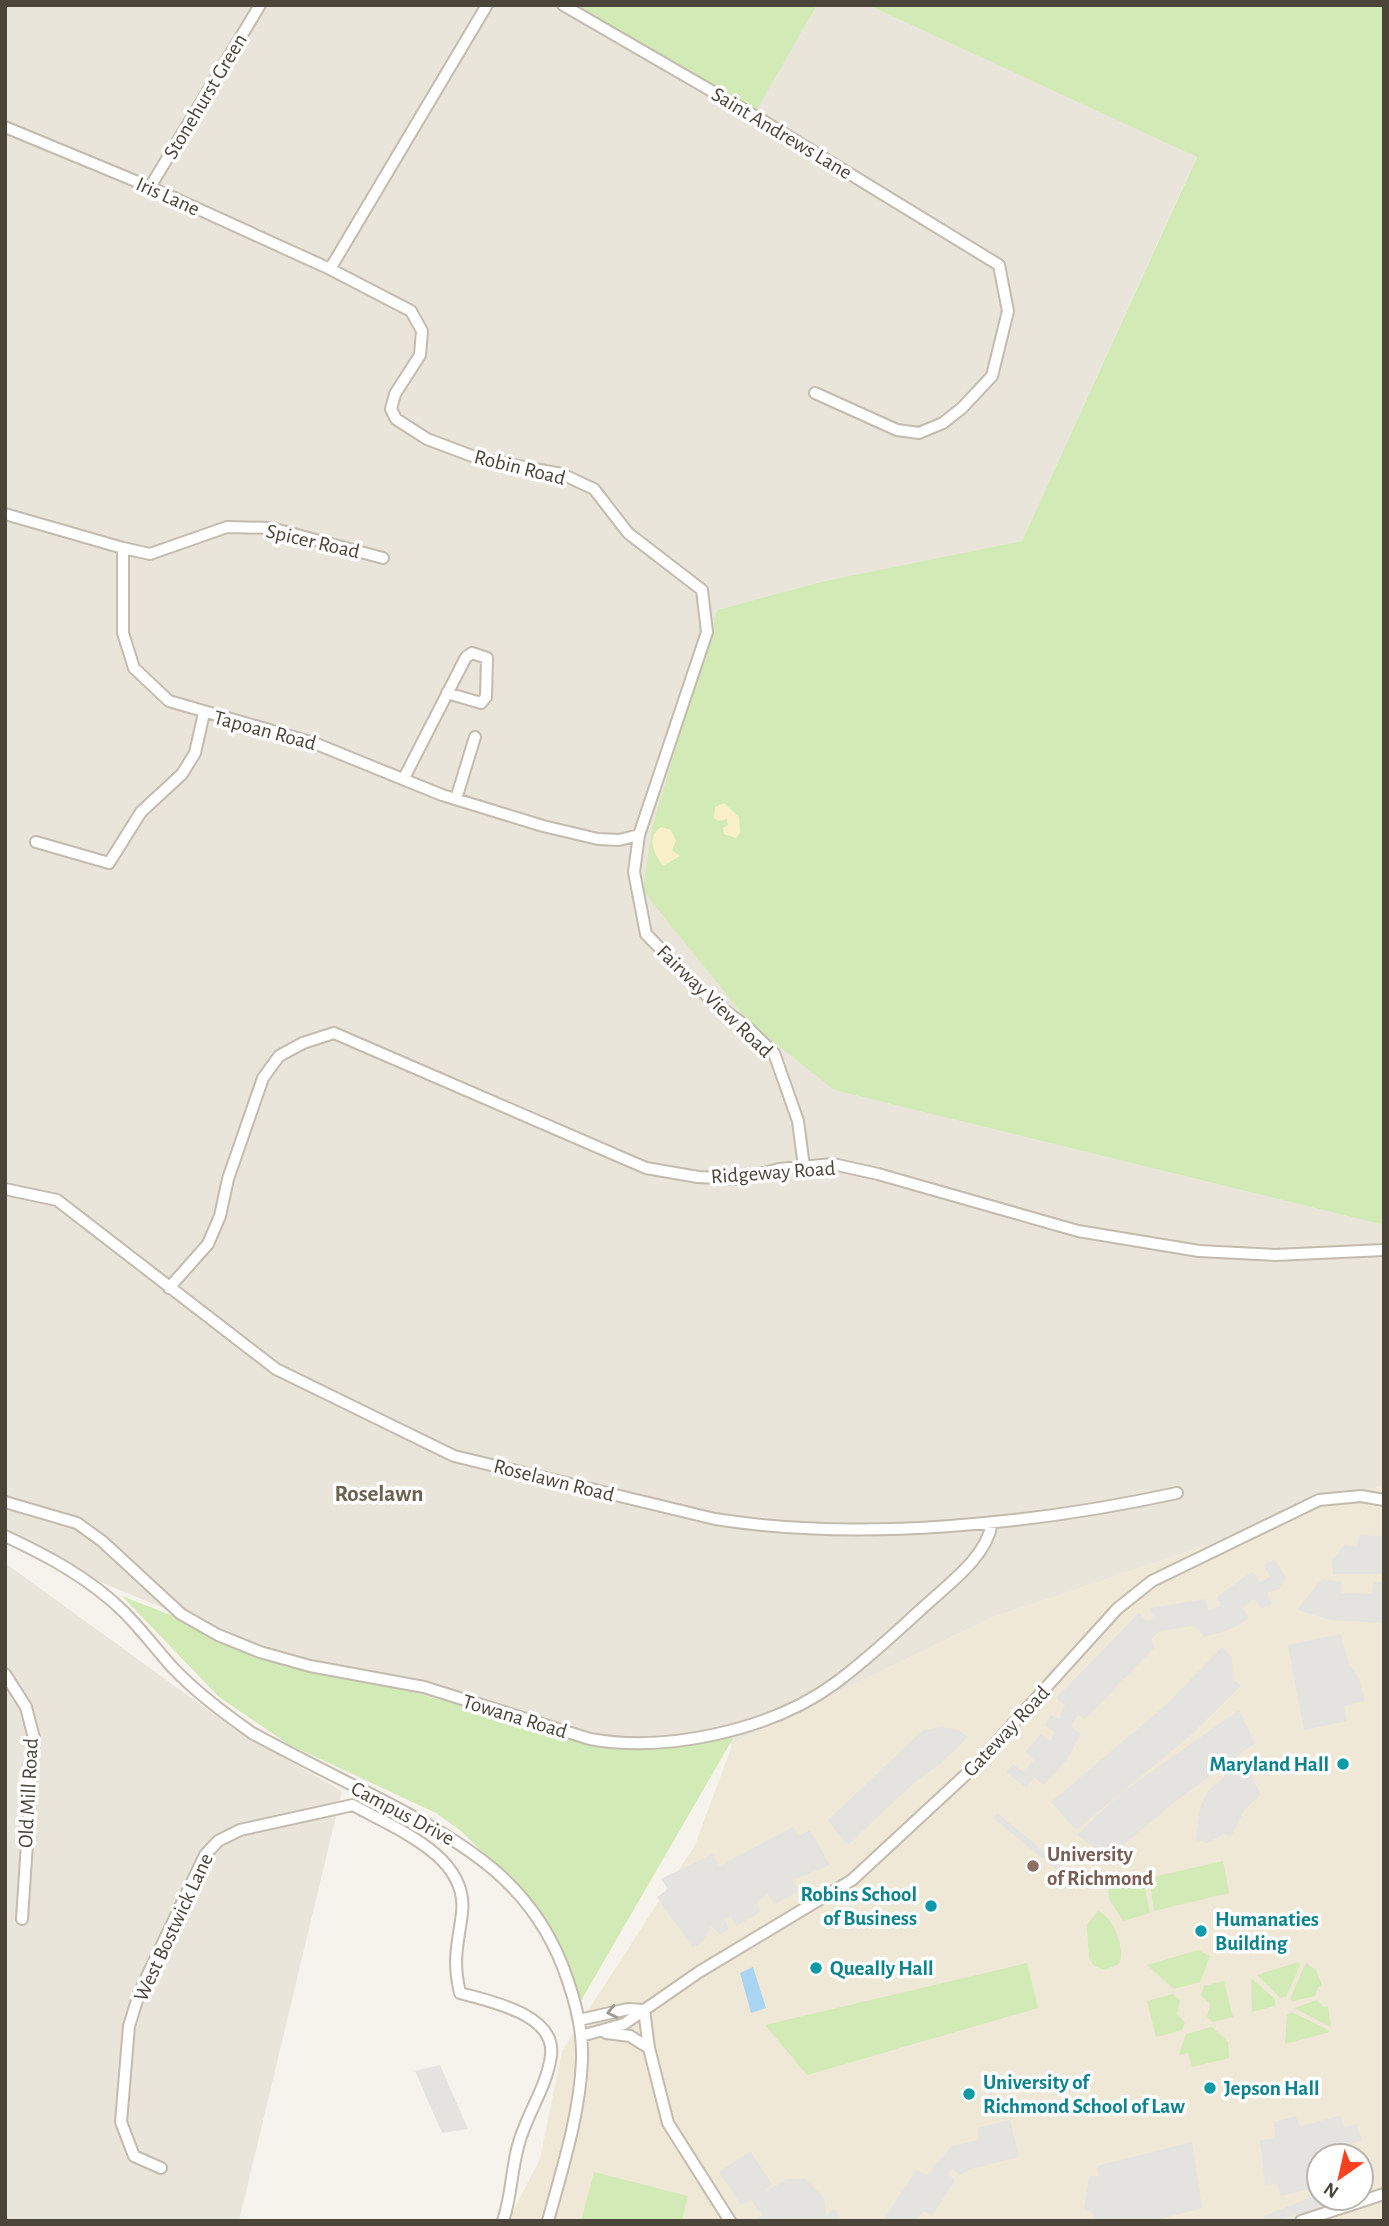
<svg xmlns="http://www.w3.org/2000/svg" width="1389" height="2226" viewBox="0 0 1389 2226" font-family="'Alegreya Sans',sans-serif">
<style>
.residential{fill:#eae5da}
.education{fill:#efe8d6;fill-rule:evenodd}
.green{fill:#d2eab5}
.sand{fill:#f9efc9}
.parking{fill:#e5e3e0}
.water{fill:#a9d4f2}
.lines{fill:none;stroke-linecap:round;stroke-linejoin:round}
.street-casing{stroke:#c2bbae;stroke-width:14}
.street{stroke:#fff;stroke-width:10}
.oneway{stroke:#9c9892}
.culture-dot{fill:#0f9aa8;stroke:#fff;stroke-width:2.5}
.education-dot{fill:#8d6e63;stroke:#fff;stroke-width:2.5}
.labels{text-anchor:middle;stroke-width:7;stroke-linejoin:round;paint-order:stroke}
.street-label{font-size:21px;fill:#4b4439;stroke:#fff}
.culture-label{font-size:21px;font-weight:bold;fill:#0d838f;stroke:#fff;text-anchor:start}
.education-label{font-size:21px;font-weight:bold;fill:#785e54;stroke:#fff;text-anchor:start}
.neighbourhood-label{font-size:23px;font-weight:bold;fill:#6e6250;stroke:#fff}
</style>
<rect width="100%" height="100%" fill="#f6f3ec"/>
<path class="residential" d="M 5,5 L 575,5 L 755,111 L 817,5 L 868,5 L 1197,156 L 1022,541 L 824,581 L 717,610 L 700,669 L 834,1090 L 1384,1225 L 1384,1485 L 991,1618 L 733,1743 L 616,1757 L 720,1737 L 621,1748 L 415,1693 L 304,1667 L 5,1542 Z
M 5,1563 L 234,1729 L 342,1791 L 239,2221 L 5,2221 Z"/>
<path class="education" d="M 1384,1485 L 1384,2221 L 508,2221 L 540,2159 L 562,2051 L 695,1845 L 733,1743 L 991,1618 ZM 1319,2156 L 1361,2156 L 1361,2198 L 1319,2198 Z"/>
<path class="green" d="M 575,5 L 817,5 L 756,111 Z
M 868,5 L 1384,5 L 1384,1225 L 834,1090 L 749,1022 L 643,891 L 652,828 L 717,610 L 824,581 L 1022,541 L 1197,157 Z
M 122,1596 L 304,1667 L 415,1693 L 621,1748 L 735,1735 L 579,2004 L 530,1899 L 461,1831 L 436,1813 L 288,1744 L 219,1697 Z
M 1223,1861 L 1229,1893 L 1154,1911 L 1149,1878 Z
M 1142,1876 L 1150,1913 L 1123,1921 L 1109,1899 L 1108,1890 L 1116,1882 Z
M 1098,1911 C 1114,1918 1126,1949 1119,1964 L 1104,1970 L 1093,1965 L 1089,1958 L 1087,1925 Z
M 1198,1950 L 1210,1956 L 1200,1982 L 1174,1989 L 1147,1965 Z
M 1298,1962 L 1300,1965 L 1286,1997 L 1280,1998 L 1257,1975 Z
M 1027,1963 L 1038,2008 L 807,2075 L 765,2025 Z
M 1306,1963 L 1316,1970 L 1322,1986 L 1318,1987 L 1315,1996 L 1293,2001 L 1290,1999 Z
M 1251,1978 L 1275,1999 L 1275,2006 L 1252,2012 Z
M 1224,1981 L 1233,2017 L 1213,2022 L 1207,2017 L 1210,2004 L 1201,1995 L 1204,1986 Z
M 1173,1994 L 1180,2000 L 1177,2014 L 1185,2023 L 1182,2030 L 1156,2037 L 1147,2001 Z
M 1317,2000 L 1324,2007 L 1328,2006 L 1331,2027 L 1294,2008 Z
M 1292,2012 L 1330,2031 L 1330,2032 L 1285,2044 L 1287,2015 Z
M 1212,2027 L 1228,2042 L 1229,2058 L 1192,2067 L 1188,2053 L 1179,2055 L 1186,2034 Z
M 594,2172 L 688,2196 L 682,2221 L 581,2221 Z"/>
<path class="sand" d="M 724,803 L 739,817 L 740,833 L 736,838 L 724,834 L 723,828 L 728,825 L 727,819 L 718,821 L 714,818 L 715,807 Z
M 661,827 L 671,830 L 676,841 L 672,850 L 680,856 L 663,866 C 655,855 645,838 661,827 Z"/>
<path class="parking" d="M 1359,1535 L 1384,1536 L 1384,1574 L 1333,1574 L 1332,1561 L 1344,1545 L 1357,1547 Z
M 1275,1559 L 1286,1578 L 1279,1589 L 1267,1593 L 1272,1604 L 1261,1609 L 1254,1599 L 1243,1608 L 1249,1619 L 1226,1631 L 1203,1637 L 1199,1629 L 1192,1626 L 1160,1631 L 1151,1639 L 1155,1647 L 1085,1719 L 1078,1715 L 1071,1726 L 1081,1734 L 1067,1759 L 1044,1785 L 1034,1777 L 1026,1788 L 1006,1772 L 1013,1764 L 1023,1772 L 1034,1760 L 1025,1752 L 1041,1734 L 1050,1741 L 1055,1732 L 1045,1726 L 1050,1715 L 1059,1719 L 1065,1705 L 1056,1698 L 1139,1613 L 1147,1621 L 1154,1618 L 1150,1608 L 1205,1599 L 1208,1610 L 1221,1606 L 1217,1597 L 1244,1577 L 1253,1572 L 1260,1582 L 1270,1577 L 1264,1565 Z
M 1322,1579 L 1341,1582 L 1342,1593 L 1372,1594 L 1374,1582 L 1384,1582 L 1382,1623 L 1331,1620 L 1297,1610 Z
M 1341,1634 L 1348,1661 L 1360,1681 L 1365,1701 L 1344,1706 L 1347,1721 L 1304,1730 L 1288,1645 Z
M 1222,1647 L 1232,1657 L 1233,1679 L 1241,1686 L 1190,1736 L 1076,1830 L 1051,1802 L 1166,1705 Z
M 1239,1710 L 1255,1743 L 1176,1801 L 1108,1858 L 1077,1835 L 1121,1793 Z
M 941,1727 L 956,1729 L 968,1737 L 940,1764 L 916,1781 L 849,1844 L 845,1843 L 828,1820 L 923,1730 Z
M 1244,1760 L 1261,1795 L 1245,1809 L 1231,1837 L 1223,1834 L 1208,1843 L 1196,1840 L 1200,1808 L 1208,1791 Z
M 997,1813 L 1073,1875 L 1069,1880 L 993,1818 Z
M 793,1827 L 799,1836 L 810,1830 L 830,1865 L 793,1880 L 799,1891 L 774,1905 L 768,1894 L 756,1902 L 761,1912 L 736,1926 L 731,1917 L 724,1918 L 729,1929 L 720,1935 L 711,1926 L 702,1943 L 693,1948 L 657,1897 L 668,1889 L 661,1879 L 713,1854 L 719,1866 Z
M 440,2065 L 468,2129 L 442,2133 L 415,2071 Z
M 1296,2116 L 1300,2126 L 1340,2116 L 1345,2127 L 1357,2124 L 1362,2140 L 1349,2145 L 1354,2156 L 1319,2156 L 1319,2187 L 1281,2196 L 1277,2184 L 1265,2185 L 1260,2140 L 1275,2138 L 1274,2122 Z
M 1010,2120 L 1019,2157 L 970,2169 L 960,2175 L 951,2168 L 948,2174 L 955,2180 L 932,2216 L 924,2211 L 916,2221 L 883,2221 L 916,2170 L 927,2175 L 952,2146 L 979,2140 L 978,2128 Z
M 1192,2142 L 1202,2208 L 1152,2221 L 1095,2221 L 1092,2212 L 1084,2210 L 1089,2176 L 1099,2176 L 1097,2166 Z
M 750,2151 L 772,2184 L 764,2192 L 787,2179 L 806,2179 L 824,2198 L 826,2216 L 834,2208 L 840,2217 L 838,2221 L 755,2221 L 762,2215 L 751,2200 L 741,2205 L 719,2172 Z
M 1319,2194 L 1319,2198 L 1345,2198 L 1278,2221 L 1265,2221 L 1264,2216 Z"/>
<path class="water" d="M 753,1967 L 766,2008 L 751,2013 L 740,1973 Z"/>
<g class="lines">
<defs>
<path id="street" d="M 563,5 L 760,119 L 999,265 L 1008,311 L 992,376 L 962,408 L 943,423 L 919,433 L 897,430 L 815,393
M 5,127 L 150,187 L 330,269 L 411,311 L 422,331 L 420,355 L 395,394 L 391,409 L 396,419 L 427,439 L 480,459 L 562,474 L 594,489 L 628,533 L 702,590 L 707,632 L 639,835 L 634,872 L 646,934 L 713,1002 L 746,1026 L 774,1053 L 798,1121 L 804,1167
M 150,187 L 260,5
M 330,269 L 487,5
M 5,514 L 123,548 L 123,633 L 134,668 L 169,701 L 314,743 L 442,795 L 543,826 L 598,839 L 619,840 L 639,835
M 123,548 L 150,554 L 227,527 L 271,528 L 383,558
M 404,778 L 466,657 L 472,653 L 487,658 L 486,697 L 481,703 L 447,693
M 456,799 L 475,737
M 36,842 L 109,863 L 141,812 L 182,774 L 195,753 L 204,713
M 5,1189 L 57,1200 L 276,1369 L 454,1456 L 715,1519 C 859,1542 1035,1524 1177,1493
M 169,1288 L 208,1244 L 220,1216 L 228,1179 L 263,1078 L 279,1056 L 303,1043 L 334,1033 L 646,1168 L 698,1177 L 740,1179 L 779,1169 L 833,1164 L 878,1174 L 1078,1231 L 1199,1251 L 1275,1255 L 1384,1250
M 5,1502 L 77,1523 L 102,1541 L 181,1614 L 218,1635 L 260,1652 L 310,1666 L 424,1687 L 590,1739 C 666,1753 771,1730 834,1684 C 867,1660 897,1631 927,1604 C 951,1582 988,1555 992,1522
M 5,1536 C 48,1556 89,1578 123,1611 C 141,1629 156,1649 173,1668 C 197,1693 224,1713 252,1733 C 294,1756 337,1777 380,1799 C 466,1844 536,1883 568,1981 C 577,2007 583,2033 582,2060 C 580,2114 562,2169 548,2221
M 5,1674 L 26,1707 L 34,1738 L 22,1919
M 644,2010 L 649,2048 L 668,2123 L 730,2221
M 579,2020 L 628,2009 L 644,2010
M 606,2033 L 630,2036 L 649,2048
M 581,2036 L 624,2024 L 699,1972 L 852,1880 L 974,1767 L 1117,1609 L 1152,1581 L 1319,1500 L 1361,1496 L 1384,1500
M 161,2168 L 134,2156 L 121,2122 L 129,2026 L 140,1991 L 205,1855 L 218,1841 L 240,1830 L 353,1805 C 393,1828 469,1855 462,1913 C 458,1945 452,1959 460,1993 C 489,2001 556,2014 551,2055 C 548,2082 532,2106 523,2131 C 511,2160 513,2192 503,2221
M 1301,2221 L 1384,2194"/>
</defs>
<use href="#street" class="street-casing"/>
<use href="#street" class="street"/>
</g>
<defs><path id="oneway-chevron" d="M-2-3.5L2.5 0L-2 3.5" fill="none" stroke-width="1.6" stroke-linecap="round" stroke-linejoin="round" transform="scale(1.75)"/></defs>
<use class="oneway" href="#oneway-chevron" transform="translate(612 2012) rotate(167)"/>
<g class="culture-dot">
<circle cx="1343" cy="1764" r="7"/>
<circle cx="931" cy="1906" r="7"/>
<circle cx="1201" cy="1931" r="7"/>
<circle cx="816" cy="1968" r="7"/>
<circle cx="1210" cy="2088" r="7"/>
<circle cx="969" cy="2094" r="7"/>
</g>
<circle class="education-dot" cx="1033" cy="1866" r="7"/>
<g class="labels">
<g class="street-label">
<text transform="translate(205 96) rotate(-59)" y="7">Stonehurst Green</text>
<text transform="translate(782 133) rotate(31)" y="7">Saint Andrews Lane</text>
<text transform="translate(168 196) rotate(24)" y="7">Iris Lane</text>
<text transform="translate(520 467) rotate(14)" y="7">Robin Road</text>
<text transform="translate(313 541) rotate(13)" y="7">Spicer Road</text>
<text transform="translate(265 730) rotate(15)" y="7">Tapoan Road</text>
<text transform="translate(715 1001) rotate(44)" y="7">Fairway View Road</text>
<text transform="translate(773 1172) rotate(-4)" y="7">Ridgeway Road</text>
<text transform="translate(554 1480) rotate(14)" y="7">Roselawn Road</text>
<text transform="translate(515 1716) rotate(17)" y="7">Towana Road</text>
<text transform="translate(1006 1731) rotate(-47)" y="7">Gateway Road</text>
<text transform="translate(28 1793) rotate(-87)" y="7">Old Mill Road</text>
<text transform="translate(403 1813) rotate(28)" y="7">Campus Drive</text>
<text transform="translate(173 1927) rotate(-65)" y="7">West Bostwick Lane</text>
</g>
<g class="culture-label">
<text x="1329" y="1771" text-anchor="end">Maryland Hall</text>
<text x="917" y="1901" text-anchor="end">Robins School<tspan x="917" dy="24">of Business</tspan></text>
<text x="1215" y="1926">Humanaties<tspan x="1215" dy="24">Building</tspan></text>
<text x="830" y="1975">Queally Hall</text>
<text x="983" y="2089">University of<tspan x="983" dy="24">Richmond School of Law</tspan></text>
<text x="1224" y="2095">Jepson Hall</text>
</g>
<g class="education-label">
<text x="1047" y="1861">University<tspan x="1047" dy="24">of Richmond</tspan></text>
</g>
<g class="neighbourhood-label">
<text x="379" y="1501">Roselawn</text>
</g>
</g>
<rect width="1389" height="2226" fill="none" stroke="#4b4439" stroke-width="14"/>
<g transform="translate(1340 2177) rotate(214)"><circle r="33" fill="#ffffff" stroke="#b7b4b0" stroke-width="2"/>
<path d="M0-5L12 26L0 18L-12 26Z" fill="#fc3f1d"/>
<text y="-10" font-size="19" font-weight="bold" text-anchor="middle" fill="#4b4439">N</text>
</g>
</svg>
